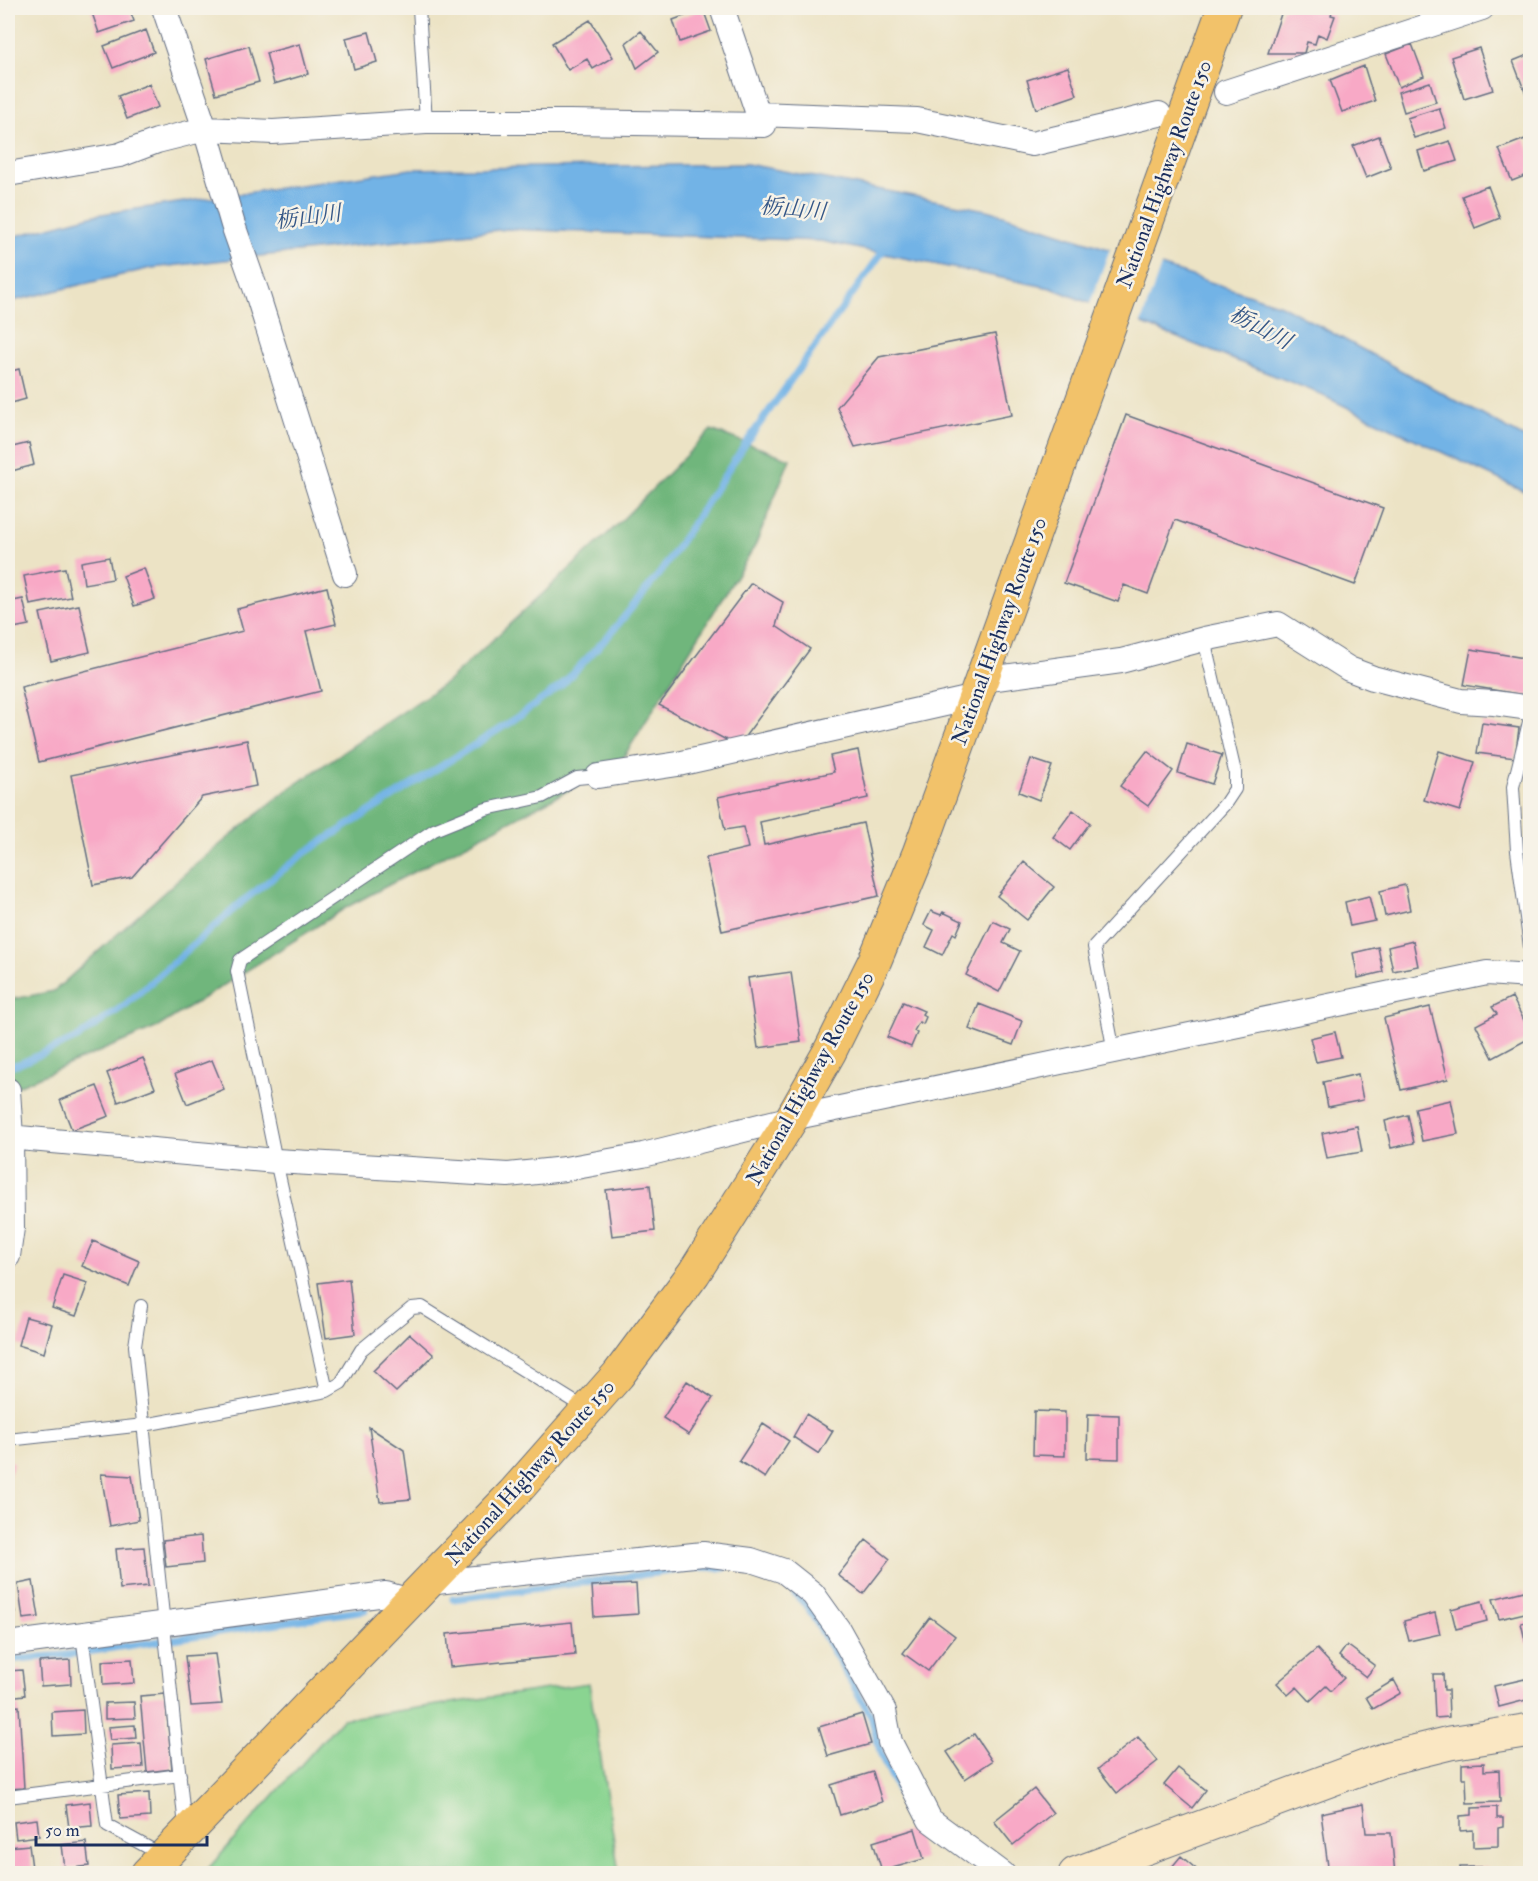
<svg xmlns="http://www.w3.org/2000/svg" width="1538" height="1881" viewBox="0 0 1538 1881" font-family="'IM FELL Double Pica','Noto Serif JP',serif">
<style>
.green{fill:#8ad491;stroke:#528278;stroke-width:1.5}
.forest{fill:#6fb67b;stroke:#45726c;stroke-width:1.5}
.water{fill:#72b3e6;stroke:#4671a2;stroke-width:1.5}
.pier{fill:#ece3c5}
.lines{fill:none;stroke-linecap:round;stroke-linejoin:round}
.stream{stroke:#72b3e6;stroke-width:7}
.building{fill:#f8a9c6}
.lane-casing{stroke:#646e82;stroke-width:14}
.street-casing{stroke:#646e82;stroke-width:26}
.secondary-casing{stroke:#646e82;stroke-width:35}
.highway-casing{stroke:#646e82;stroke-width:35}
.lane{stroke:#fff;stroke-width:12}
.street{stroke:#fff;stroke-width:24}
.secondary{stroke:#fae7c3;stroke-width:33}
.highway{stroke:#f2c26a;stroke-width:33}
.labels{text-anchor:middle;stroke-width:5;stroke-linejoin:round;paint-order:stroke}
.street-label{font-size:21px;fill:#1b2f5e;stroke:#f7f3e8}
.water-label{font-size:22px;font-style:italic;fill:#355787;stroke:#f7f3e8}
</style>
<rect width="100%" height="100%" fill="#f7f3e8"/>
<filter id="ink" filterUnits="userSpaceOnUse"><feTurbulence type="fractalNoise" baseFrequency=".0167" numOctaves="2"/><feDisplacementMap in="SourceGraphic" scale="12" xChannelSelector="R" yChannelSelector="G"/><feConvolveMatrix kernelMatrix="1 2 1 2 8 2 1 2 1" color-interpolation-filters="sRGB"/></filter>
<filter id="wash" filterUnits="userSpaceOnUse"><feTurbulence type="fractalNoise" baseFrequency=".008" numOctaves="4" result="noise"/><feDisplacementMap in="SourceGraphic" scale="24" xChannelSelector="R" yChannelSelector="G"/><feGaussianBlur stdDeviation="1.35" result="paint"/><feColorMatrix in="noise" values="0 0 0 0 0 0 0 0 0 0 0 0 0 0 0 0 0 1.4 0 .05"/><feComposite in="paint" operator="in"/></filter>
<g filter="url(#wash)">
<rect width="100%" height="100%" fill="#ece3c5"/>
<path class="green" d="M 589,1683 L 619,1873 L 206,1873 L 206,1871 L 342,1719 Z"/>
<path class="forest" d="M 711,430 L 790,459 L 755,546 L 620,763 L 347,907 L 158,1027 L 8,1090 L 8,1000 L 54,991 L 190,869 L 287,790 L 447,682 L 616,526 Z"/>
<path class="water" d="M 747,164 L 991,211 L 1281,305 L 1530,441 L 1530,494 L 1311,390 L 1051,288 L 821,241 L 508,229 L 151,268 L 8,302 L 8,238 L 95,215 L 411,169 Z"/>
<path class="pier" d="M 1111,246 L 1162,263 L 1140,326 L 1089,306 Z"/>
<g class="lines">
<path class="stream" d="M 8,1066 L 19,1064 L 77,1038 L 125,1005 L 243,901 L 306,852 L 512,721 L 562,685 L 611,633 L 660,573 L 746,443 L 886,247
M 795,1594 L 807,1606 L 871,1716 L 881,1755 L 899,1793 L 921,1828
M 453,1599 L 702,1567 L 724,1568
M 8,1660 L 73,1654 L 365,1610"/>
</g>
<g id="blocks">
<path class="building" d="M 99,8 L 129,8 L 134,21 L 99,33 L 91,10 Z
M 1283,8 L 1333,8 L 1331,15 L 1335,16 L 1327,38 L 1318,34 L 1315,44 L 1307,42 L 1304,53 L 1268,53 Z
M 703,9 L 711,31 L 680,42 L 673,20 Z
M 590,20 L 613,57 L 593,69 L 587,59 L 568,70 L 552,43 Z
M 146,30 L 154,52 L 113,68 L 104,46 Z
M 641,31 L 658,52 L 637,68 L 626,43 Z
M 369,32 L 377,62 L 354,69 L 346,38 Z
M 300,44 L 308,74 L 274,84 L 266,53 Z
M 1412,44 L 1424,76 L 1399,87 L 1386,54 Z
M 249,46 L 259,82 L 216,94 L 206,59 Z
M 1479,48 L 1493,90 L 1464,99 L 1451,57 Z
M 1530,54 L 1530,105 L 1513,61 Z
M 1364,66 L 1375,101 L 1342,112 L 1330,80 Z
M 1068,67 L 1077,95 L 1036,109 L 1027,80 Z
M 1430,82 L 1436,102 L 1404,112 L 1398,92 Z
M 149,84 L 158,107 L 127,119 L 118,96 Z
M 1439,108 L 1446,128 L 1414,138 L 1407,118 Z
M 1379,136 L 1391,168 L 1366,178 L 1353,146 Z
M 1525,139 L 1530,153 L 1530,174 L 1512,181 L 1499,149 Z
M 1450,141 L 1457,161 L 1424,171 L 1418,151 Z
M 1488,186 L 1500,218 L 1475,228 L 1462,196 Z
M 995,334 L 1012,415 L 855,447 L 837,407 L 879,357 Z
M 19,369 L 26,399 L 8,404 L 8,372 Z
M 1126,415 L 1383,508 L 1355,585 L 1175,520 L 1148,594 L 1124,585 L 1118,602 L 1064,583 Z
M 29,443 L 34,465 L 8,472 L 8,448 Z
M 109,557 L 113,579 L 84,584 L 81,562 Z
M 65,568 L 71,597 L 30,605 L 24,576 Z
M 144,568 L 155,599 L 134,606 L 123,576 Z
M 751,583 L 783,602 L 776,626 L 810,649 L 738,746 L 659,705 Z
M 327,587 L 336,624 L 306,631 L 321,691 L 39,762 L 21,687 L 243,631 L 237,609 Z
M 23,599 L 29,625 L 8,629 L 8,602 Z
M 79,605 L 90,652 L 51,661 L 40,613 Z
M 1471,649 L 1530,659 L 1530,696 L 1464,685 Z
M 1482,723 L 1519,728 L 1515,758 L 1477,753 Z
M 247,740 L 256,786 L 202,797 L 132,877 L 93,885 L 71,775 Z
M 1187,744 L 1222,755 L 1212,784 L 1178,773 Z
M 858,750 L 868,798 L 760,822 L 764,845 L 863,823 L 879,896 L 722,931 L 706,858 L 748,848 L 743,827 L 725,830 L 718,797 L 834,772 L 830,756 Z
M 1147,751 L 1173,771 L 1148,806 L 1120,786 Z
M 1439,751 L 1475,762 L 1460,811 L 1424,800 Z
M 1031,759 L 1052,766 L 1039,800 L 1019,792 Z
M 1073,810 L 1090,823 L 1070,850 L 1053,837 Z
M 1024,862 L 1054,887 L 1027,920 L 997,896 Z
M 1405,885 L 1410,910 L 1385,916 L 1380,891 Z
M 1369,896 L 1375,921 L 1350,926 L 1345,902 Z
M 931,911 L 941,915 L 943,912 L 962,921 L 956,935 L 953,933 L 942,955 L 926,947 L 934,930 L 924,925 Z
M 993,921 L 1010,929 L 1003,943 L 1020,951 L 999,992 L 966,975 Z
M 1413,941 L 1418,966 L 1393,971 L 1388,947 Z
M 1378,947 L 1383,972 L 1358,978 L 1353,953 Z
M 791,972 L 801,1042 L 758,1048 L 748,978 Z
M 1512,997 L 1530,1032 L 1530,1038 L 1493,1058 L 1476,1025 L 1497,1014 L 1492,1007 Z
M 903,1002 L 924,1011 L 922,1014 L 926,1017 L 923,1024 L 919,1022 L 914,1031 L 917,1033 L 911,1047 L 887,1037 Z
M 979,1004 L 1022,1021 L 1013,1045 L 969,1029 Z
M 1430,1007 L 1448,1079 L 1401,1090 L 1384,1018 Z
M 1335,1032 L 1341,1057 L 1316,1062 L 1310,1038 Z
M 143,1058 L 155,1088 L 118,1102 L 107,1073 Z
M 212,1060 L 224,1089 L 187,1104 L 175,1074 Z
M 1358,1074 L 1363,1100 L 1328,1107 L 1323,1082 Z
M 97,1086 L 109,1116 L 72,1130 L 60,1100 Z
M 1451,1100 L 1458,1134 L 1422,1141 L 1415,1108 Z
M 1408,1115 L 1414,1143 L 1391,1148 L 1385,1121 Z
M 1357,1126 L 1362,1152 L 1327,1158 L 1322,1133 Z
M 650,1185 L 655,1231 L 612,1236 L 606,1190 Z
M 93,1241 L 139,1261 L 129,1286 L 82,1266 Z
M 63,1275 L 88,1283 L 76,1316 L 52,1308 Z
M 349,1279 L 355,1334 L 326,1338 L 318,1283 Z
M 26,1317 L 52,1324 L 44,1353 L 18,1345 Z
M 410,1334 L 434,1355 L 396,1392 L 373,1371 Z
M 687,1381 L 713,1398 L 689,1435 L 663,1418 Z
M 1034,1411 L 1065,1412 L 1065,1456 L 1033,1455 Z
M 806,1414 L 833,1431 L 819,1454 L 793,1437 Z
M 1088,1414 L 1119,1415 L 1119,1459 L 1087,1458 Z
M 763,1424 L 789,1441 L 765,1478 L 739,1461 Z
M 369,1427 L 404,1450 L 411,1499 L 380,1502 Z
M 8,1460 L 14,1463 L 8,1478 Z
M 101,1474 L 132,1476 L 139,1520 L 110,1526 Z
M 8,1523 L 11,1523 L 12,1555 L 8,1555 Z
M 201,1536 L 203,1563 L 166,1567 L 163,1540 Z
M 866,1540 L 890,1559 L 863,1594 L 838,1575 Z
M 144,1547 L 148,1586 L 120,1589 L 116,1549 Z
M 33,1581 L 39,1617 L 23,1619 L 18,1584 Z
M 8,1583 L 15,1612 L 8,1614 Z
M 636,1584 L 638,1614 L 594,1617 L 592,1586 Z
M 1524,1591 L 1529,1612 L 1499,1619 L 1493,1599 Z
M 1482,1601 L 1487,1621 L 1456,1629 L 1451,1609 Z
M 1435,1613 L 1440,1634 L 1409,1641 L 1404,1621 Z
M 930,1617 L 955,1636 L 928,1671 L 903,1653 Z
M 1530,1621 L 1530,1643 L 1526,1644 L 1521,1623 Z
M 572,1622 L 575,1655 L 450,1667 L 447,1634 Z
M 1347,1645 L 1375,1666 L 1366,1677 L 1339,1656 Z
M 1317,1649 L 1344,1678 L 1331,1691 L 1326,1686 L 1310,1701 L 1297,1687 L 1288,1695 L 1277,1683 Z
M 215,1654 L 222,1704 L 191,1706 L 185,1656 Z
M 132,1659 L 134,1683 L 103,1685 L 102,1661 Z
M 70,1660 L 71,1684 L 41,1686 L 39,1662 Z
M 22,1670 L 25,1695 L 8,1697 L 8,1671 Z
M 1433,1674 L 1443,1674 L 1444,1690 L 1448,1690 L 1449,1717 L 1435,1718 Z
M 1525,1679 L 1530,1699 L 1499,1707 L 1494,1686 Z
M 1394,1680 L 1401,1693 L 1373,1709 L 1366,1697 Z
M 165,1694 L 172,1769 L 147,1772 L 140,1696 Z
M 134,1702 L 135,1718 L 105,1719 L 105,1703 Z
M 19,1706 L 24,1788 L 8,1789 L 8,1707 Z
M 83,1710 L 84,1734 L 53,1736 L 52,1712 Z
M 862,1714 L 871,1744 L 828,1756 L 819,1727 Z
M 135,1725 L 136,1738 L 110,1740 L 108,1727 Z
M 974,1734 L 992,1761 L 965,1779 L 947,1752 Z
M 1138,1737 L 1158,1761 L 1117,1793 L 1098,1769 Z
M 141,1743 L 143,1767 L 112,1769 L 111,1745 Z
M 1484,1763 L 1484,1771 L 1499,1770 L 1500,1802 L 1467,1803 L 1466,1778 L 1462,1778 L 1462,1764 Z
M 1178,1768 L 1206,1790 L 1192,1808 L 1164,1785 Z
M 873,1772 L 882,1802 L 840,1815 L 831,1785 Z
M 1034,1789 L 1053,1813 L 1013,1845 L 994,1821 Z
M 149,1793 L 150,1817 L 120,1819 L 118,1795 Z
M 90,1802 L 92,1826 L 69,1828 L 66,1805 Z
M 1363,1804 L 1366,1833 L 1391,1833 L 1395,1874 L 1329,1874 L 1321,1813 Z
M 1497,1807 L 1497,1818 L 1503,1818 L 1503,1827 L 1498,1828 L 1498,1846 L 1473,1847 L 1473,1830 L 1460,1831 L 1460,1816 L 1472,1815 L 1472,1808 Z
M 37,1819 L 39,1836 L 16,1839 L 14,1822 Z
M 915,1829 L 924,1859 L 882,1871 L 873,1842 Z
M 86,1842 L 89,1866 L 65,1869 L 62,1845 Z
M 29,1845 L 32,1868 L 8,1871 L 8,1847 Z
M 1181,1856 L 1202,1874 L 1166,1874 Z
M 1460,1867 L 1487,1867 L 1487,1874 L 1460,1874 Z"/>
</g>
</g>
<g filter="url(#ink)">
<use href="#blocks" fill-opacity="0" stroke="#646e82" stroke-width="1.5"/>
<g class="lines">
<defs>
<path id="lane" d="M 419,8 L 426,122
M 1530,718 L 1513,787 L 1517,851 L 1530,947
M 1114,1052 L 1094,947 L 1225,804 L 1235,789 L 1235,772 L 1204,639
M 141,1306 L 135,1346 L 185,1827
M 327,1391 L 276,1161 L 237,971 L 240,960 L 434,830 L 486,809 L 542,797 L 577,778 L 598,776
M 8,1440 L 144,1425 L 327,1391 L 341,1383 L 361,1350 L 412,1308 L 422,1307 L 586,1409
M 82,1635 L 107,1825 L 162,1855
M 8,1797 L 180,1775"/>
<path id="street" d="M 164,8 L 205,129 L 233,225 L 257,293 L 345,574
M 1226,92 L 1482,8
M 758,114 L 917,120 L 1032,144 L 1159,114
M 8,174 L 120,155 L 157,141 L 205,129 L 273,132 L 426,122 L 569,122 L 764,125 L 758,114 L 722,8
M 982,680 L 1121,661 L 1204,639 L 1278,624 L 1349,669 L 1373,678 L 1461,701 L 1494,703 L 1530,708
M 598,776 L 678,764 L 976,697
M 8,1090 L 11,1137 L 12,1228 L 8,1256
M 8,1137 L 276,1161 L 411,1169 L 508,1175 L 565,1169 L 643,1155 L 792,1118 L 1487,973 L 1530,976
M 427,1583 L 703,1554 L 751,1560 L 784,1571 L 813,1594 L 838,1629 L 884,1711 L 890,1742 L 930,1820 L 1003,1874
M 8,1644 L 386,1594 L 410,1601"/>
<path id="secondary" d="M 1075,1874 L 1389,1758 L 1450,1743 L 1530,1730"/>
<path id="highway" d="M 147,1874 L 513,1494 L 618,1375 L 694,1273 L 792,1118 L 830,1051 L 875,960 L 919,853 L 1224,8"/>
</defs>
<use href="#lane" class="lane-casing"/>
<use href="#street" class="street-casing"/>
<use href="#secondary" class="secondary-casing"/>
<use href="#highway" class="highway-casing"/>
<use href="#lane" class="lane"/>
<use href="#street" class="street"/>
<use href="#secondary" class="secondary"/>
<use href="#highway" class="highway"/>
</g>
</g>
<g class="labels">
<g class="street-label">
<text transform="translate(1164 174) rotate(-70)" y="7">National Highway Route 150</text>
<text transform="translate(999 631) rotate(-70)" y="7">National Highway Route 150</text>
<text transform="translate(810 1078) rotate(-61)" y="7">National Highway Route 150</text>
<text transform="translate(530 1472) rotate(-48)" y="7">National Highway Route 150</text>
</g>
<g class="water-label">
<text transform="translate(793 208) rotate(5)" y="8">栃山川</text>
<text transform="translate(308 216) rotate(-7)" y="8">栃山川</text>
<text transform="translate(1261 327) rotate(28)" y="8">栃山川</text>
</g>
</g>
<rect width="1538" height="1881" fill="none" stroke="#f7f3e8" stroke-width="30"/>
<path d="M36 1836v9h171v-9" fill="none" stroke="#1b2f5e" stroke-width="3"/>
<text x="45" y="1836" font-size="18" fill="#1b2f5e" stroke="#f7f3e8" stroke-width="4.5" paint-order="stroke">50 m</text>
</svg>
